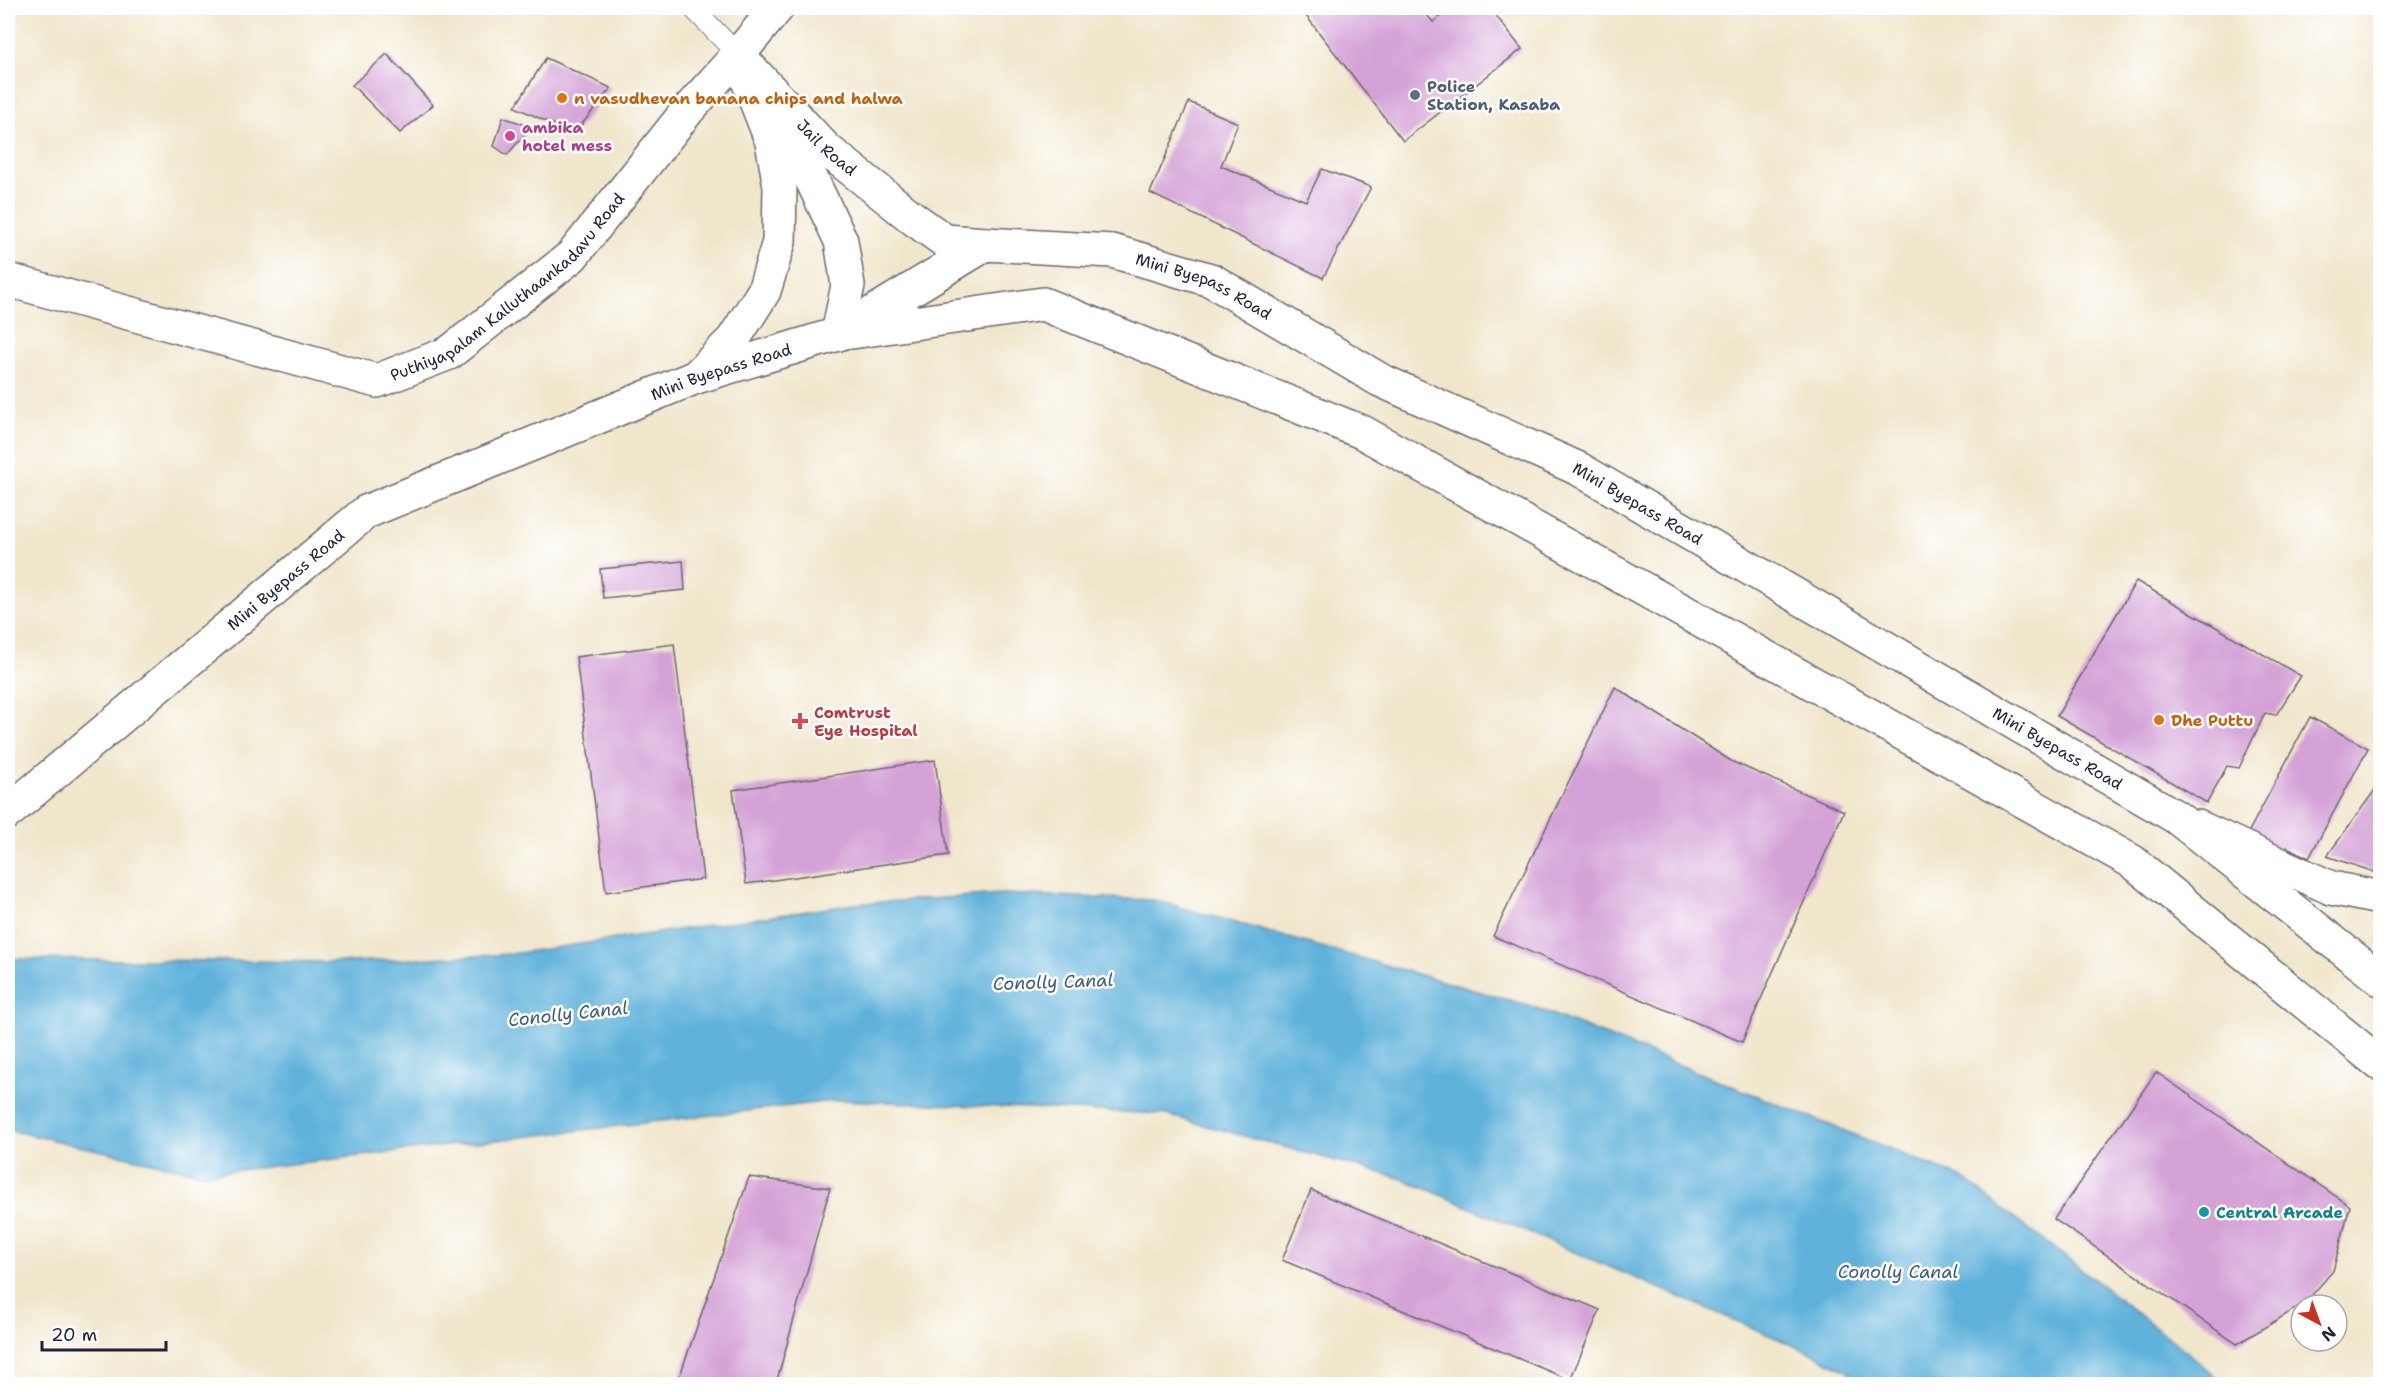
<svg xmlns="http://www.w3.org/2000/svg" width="2388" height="1392" viewBox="0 0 2388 1392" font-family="'Shantell Sans',sans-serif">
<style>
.water{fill:#60b2db;stroke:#416a8b;stroke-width:1.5}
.building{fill:#d4a2d7}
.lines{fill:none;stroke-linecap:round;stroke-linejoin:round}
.service-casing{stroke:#6a676d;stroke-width:22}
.minor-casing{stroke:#6a676d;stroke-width:36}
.tertiary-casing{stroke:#6a676d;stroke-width:36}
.primary-casing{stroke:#6a676d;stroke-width:36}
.service{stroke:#fff;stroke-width:20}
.minor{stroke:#fff;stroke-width:33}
.tertiary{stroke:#fff;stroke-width:33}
.primary{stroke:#fff;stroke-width:33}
.service-dot{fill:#5c6f8a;stroke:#fff;stroke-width:2}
.food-dot{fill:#e8710a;stroke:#fff;stroke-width:2}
.hotel-dot{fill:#d1479c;stroke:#fff;stroke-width:2}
.health-dot{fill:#e0444e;stroke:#fff;stroke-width:2}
.culture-dot{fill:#0f9aa8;stroke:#fff;stroke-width:2}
.labels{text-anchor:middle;stroke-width:5;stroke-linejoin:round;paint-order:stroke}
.service-label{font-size:16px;font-weight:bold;fill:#4e5e75;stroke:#fff;text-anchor:start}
.food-label{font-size:16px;font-weight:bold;fill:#c56008;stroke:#fff;text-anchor:start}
.hotel-label{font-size:16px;font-weight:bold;fill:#b23c85;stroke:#fff;text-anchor:start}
.street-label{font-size:16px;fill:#22223b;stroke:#fff}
.health-label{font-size:16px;font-weight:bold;fill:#be3a42;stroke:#fff;text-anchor:start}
.culture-label{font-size:16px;font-weight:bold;fill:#0d838f;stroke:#fff;text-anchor:start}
.water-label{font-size:18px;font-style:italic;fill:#3b5c7b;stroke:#fff}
</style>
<rect width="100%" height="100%" fill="#fff"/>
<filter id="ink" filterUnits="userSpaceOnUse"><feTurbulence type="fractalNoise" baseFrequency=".0167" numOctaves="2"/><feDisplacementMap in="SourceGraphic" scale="12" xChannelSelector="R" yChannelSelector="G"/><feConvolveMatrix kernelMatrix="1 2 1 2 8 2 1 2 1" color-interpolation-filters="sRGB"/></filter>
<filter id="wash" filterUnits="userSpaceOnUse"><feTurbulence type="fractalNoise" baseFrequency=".008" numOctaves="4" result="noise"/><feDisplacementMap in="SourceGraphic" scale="24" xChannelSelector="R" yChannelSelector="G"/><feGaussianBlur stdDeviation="1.35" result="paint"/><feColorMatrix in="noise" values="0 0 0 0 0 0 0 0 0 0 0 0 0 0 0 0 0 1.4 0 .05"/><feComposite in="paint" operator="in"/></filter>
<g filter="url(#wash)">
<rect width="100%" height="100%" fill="#f0e6cb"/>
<path class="water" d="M 1002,894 L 1155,900 L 1534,1007 L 1963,1178 L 2185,1350 L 2222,1384 L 1871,1384 L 1818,1356 L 1403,1179 L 1163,1114 L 841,1100 L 204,1174 L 8,1130 L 8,959 L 349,962 L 512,954 L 855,904 Z"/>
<g id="blocks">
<path class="building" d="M 1300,8 L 1421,8 L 1433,22 L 1451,8 L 1490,8 L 1522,49 L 1403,141 Z
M 387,54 L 433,105 L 400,133 L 352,85 Z
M 546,58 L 611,88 L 574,134 L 515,107 Z
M 1189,102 L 1238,123 L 1221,166 L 1306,201 L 1322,169 L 1371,187 L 1323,278 L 1150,193 Z
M 503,117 L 531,127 L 507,155 L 494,146 Z
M 683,561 L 685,590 L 603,598 L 600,569 Z
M 2136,581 L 2301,676 L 2276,715 L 2265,713 L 2239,768 L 2227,766 L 2207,803 L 2057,716 Z
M 674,644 L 703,879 L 606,892 L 576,657 Z
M 1615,687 L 1731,761 L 1844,811 L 1742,1042 L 1493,936 Z
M 2310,717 L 2368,748 L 2309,858 L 2287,847 L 2284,854 L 2247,835 Z
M 935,760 L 948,855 L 746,884 L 733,790 Z
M 2380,783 L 2380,874 L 2327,856 Z
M 2156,1072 L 2350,1206 L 2333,1271 L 2305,1303 L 2237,1344 L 2054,1219 Z
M 749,1177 L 830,1188 L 776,1384 L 677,1384 Z
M 1311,1190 L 1600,1310 L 1570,1380 L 1282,1260 Z"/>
</g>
</g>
<g filter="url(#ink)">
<use href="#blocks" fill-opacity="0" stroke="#6a676d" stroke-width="1.5"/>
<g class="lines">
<defs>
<path id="service" d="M 693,8 L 738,55"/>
<g id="minor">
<path id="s1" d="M 8,280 L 377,381 L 449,353 L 572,256 L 688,110 L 738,55"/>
<path d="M 2198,827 L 2331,888 L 2380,898"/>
</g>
<g id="tertiary">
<path d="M 738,55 L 777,8"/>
<path id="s2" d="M 749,67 L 826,149 L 914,219 L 945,241 L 986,244"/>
<path d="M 777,118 L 800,155 L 841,241 L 848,285 L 838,334"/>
<path d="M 696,377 L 733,340 L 764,291 L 779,242 L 780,186 L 772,142 L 738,55"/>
</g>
<g id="primary">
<path d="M 852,332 L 1043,304 L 1362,432 L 2133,862 L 2380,1064"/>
<path id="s3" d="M 8,812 L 366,512 L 696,377 L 838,334 L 986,244 L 1112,251 L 1211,280 L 1380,380 L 1579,469 L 2176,817 L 2380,979"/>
</g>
</defs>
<use href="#service" class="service-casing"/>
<use href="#minor" class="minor-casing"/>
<use href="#tertiary" class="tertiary-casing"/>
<use href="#primary" class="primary-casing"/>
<use href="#service" class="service"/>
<use href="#minor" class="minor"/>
<use href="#tertiary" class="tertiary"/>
<use href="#primary" class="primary"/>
</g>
</g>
<circle class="service-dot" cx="1415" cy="95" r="6"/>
<g class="food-dot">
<circle cx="562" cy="98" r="6"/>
<circle cx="2159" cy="720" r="6"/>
</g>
<circle class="hotel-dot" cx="510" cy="136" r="6"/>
<path class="health-dot" d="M797 712h6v6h6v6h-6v6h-6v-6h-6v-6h6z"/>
<circle class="culture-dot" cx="2204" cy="1212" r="6"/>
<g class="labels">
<g class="service-label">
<text x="1427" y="92">Police<tspan x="1427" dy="18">Station, Kasaba</tspan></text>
</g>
<g class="food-label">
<text x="574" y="104">n vasudhevan banana chips and halwa</text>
<text x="2171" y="726">Dhe Puttu</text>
</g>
<g class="hotel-label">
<text x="522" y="133">ambika<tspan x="522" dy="18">hotel mess</tspan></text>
</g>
<g class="street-label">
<text dy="6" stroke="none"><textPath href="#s2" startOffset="112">Jail Road</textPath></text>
<text dy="6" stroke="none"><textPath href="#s1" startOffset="546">Puthiyapalam Kalluthaankadavu Road</textPath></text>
<text dy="6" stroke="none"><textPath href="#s3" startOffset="1370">Mini Byepass Road</textPath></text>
<text dy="6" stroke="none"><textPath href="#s3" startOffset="849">Mini Byepass Road</textPath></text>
<text dy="6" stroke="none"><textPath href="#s3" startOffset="1857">Mini Byepass Road</textPath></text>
<text dy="6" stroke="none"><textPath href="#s3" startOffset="362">Mini Byepass Road</textPath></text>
<text dy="6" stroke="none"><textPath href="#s3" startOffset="2343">Mini Byepass Road</textPath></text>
</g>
<g class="health-label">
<text x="814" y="718">Comtrust<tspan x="814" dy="18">Eye Hospital</tspan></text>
</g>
<g class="culture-label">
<text x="2216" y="1218">Central Arcade</text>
</g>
<g class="water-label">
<text transform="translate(1053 982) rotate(-2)" y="6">Conolly Canal</text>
<text transform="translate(568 1014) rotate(-6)" y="6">Conolly Canal</text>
<text x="1898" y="1278">Conolly Canal</text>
</g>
</g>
<rect width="2388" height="1392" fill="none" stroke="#fff" stroke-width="30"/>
<g transform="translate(2319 1323) rotate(139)"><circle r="28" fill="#ffffff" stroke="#a7a7b1" stroke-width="1.5"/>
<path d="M0-4.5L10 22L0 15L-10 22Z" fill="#c8321e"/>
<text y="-9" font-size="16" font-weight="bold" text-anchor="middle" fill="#22223b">N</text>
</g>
<path d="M42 1341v9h124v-9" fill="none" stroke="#22223b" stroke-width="3"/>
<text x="51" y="1341" font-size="18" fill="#22223b" stroke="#ffffff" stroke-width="4.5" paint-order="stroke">20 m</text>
</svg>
